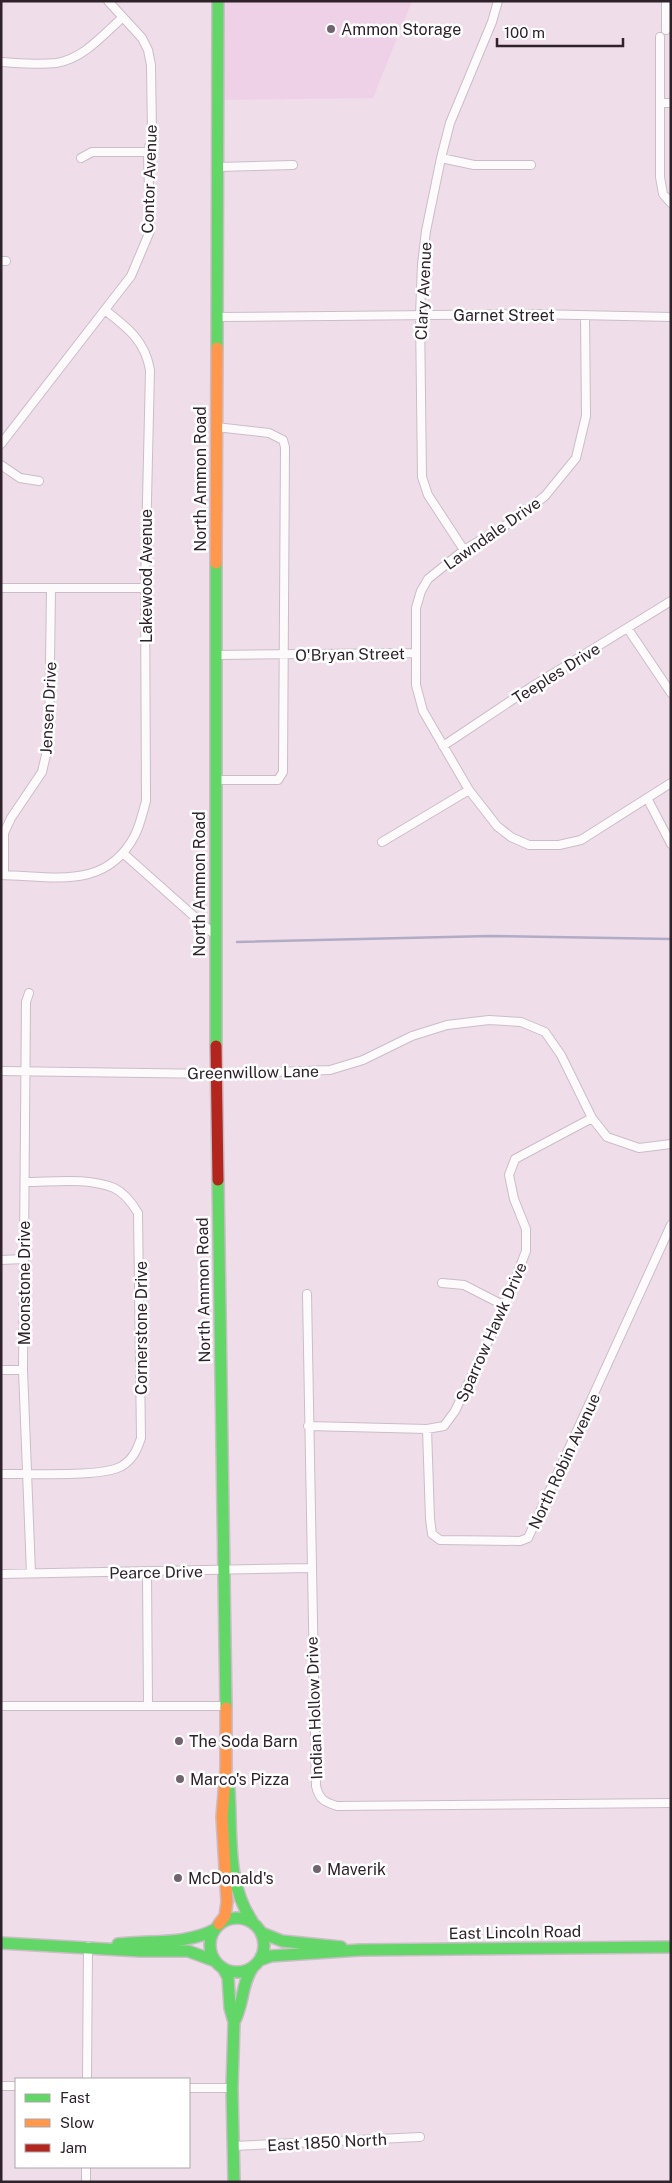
<svg xmlns="http://www.w3.org/2000/svg" width="672" height="2183" viewBox="0 0 672 2183" font-family="'Public Sans',sans-serif">
<style>
.built{fill:#eed1e6}
.lines{fill:none;stroke-linecap:round;stroke-linejoin:round}
.stream{stroke:#b2abc6;stroke-width:2.5}
.street-casing{stroke:#cbbdc7;stroke-width:10}
.fast-casing{stroke:#cbbdc7;stroke-width:14}
.slow-casing{stroke:#cbbdc7;stroke-width:14}
.jam-casing{stroke:#cbbdc7;stroke-width:14}
.street{stroke:#fdfafc;stroke-width:8}
.fast{stroke:#63d668;stroke-width:11}
.slow{stroke:#ff974d;stroke-width:11}
.jam{stroke:#b3261e;stroke-width:11}
.poi-dot{fill:#72646e;stroke:#fff;stroke-width:2}
.labels{text-anchor:middle;stroke-width:5;stroke-linejoin:round;paint-order:stroke}
.poi-label{font-size:16px;fill:#2f222b;stroke:#fff;text-anchor:start}
.street-label{font-size:16px;fill:#2f222b;stroke:#fff}
</style>
<rect width="100%" height="100%" fill="#efdeea"/>
<path class="built" d="M 218,1 L 412,1 L 373,98 L 218,100 Z"/>
<g class="lines">
<path class="stream" d="M 237,942 L 490,936 L 671,939"/>
<defs>
<path id="street" d="M 666,30 L 666,1
M 660,37 L 660,177 L 663,194 L 671,203
M 1,62 C 19,63 38,65 56,63 C 83,59 103,35 122,18
M 660,103 L 671,103
M 81,158 L 92,152 L 148,152
M 441,158 L 474,165 L 531,165
M 218,167 L 293,165
M 1,261 L 6,261
M 585,316 L 586,416 L 576,458 L 545,496 L 516,519 L 464,550 L 428,579 L 421,591 L 416,608 L 416,685 L 423,711 L 469,790 L 497,826 L 511,837 L 529,845 L 559,845 L 581,840 L 671,783
M 218,317 L 532,314 L 671,317
M 1,444 L 131,276 L 150,231 L 148,152 L 152,135 L 151,65 L 148,50 L 142,38 L 108,1
M 1,465 L 20,478 L 39,481
M 464,550 L 428,495 L 422,477 L 420,316 L 422,264 L 426,231 L 441,158 L 450,123 L 492,22 L 498,1
M 1,588 L 145,588
M 628,629 L 671,693
M 216,655 L 415,653
M 443,746 L 533,686 L 671,601
M 215,780 L 278,780 L 283,772 L 285,447 L 283,440 L 269,433 L 216,427
M 647,798 L 671,844
M 382,842 L 469,790
M 124,854 L 215,935
M 1,875 C 53,876 106,891 135,835 C 140,825 143,812 146,801 L 145,588 L 150,370 C 145,341 128,328 106,311
M 4,875 L 4,833 L 11,818 L 42,772 L 49,742 L 51,588
M 29,993 L 26,1002 L 23,1370 L 31,1573
M 1,1071 L 216,1074 L 330,1070 L 363,1060 L 412,1036 L 447,1025 L 489,1020 L 521,1022 L 545,1032 L 561,1055 L 592,1118 L 607,1137 L 639,1148 L 671,1144
M 1,1260 L 24,1259
M 442,1283 L 464,1285 L 505,1306
M 307,1294 L 316,1786 C 319,1799 324,1802 337,1806 L 671,1803
M 1,1370 L 23,1370
M 308,1426 L 427,1429 L 444,1426 L 455,1411 L 505,1306 L 526,1251 L 526,1229 L 514,1199 L 509,1175 L 515,1159 L 592,1118
M 427,1429 L 430,1519 L 432,1534 L 440,1540 L 520,1541 L 528,1538 L 671,1225
M 1,1474 C 28,1473 101,1478 122,1466 C 133,1459 137,1450 141,1438 L 138,1213 C 132,1203 125,1193 114,1188 C 88,1177 53,1182 25,1182
M 147,1573 L 148,1706
M 1,1574 L 310,1568
M 1,1706 L 226,1706
M 87,2079 L 88,1946
M 1,2086 L 16,2086
M 189,2088 L 232,2088
M 233,2146 L 420,2137
M 86,2182 L 86,2167"/>
<path id="fast" d="M 217,348 L 218,1
M 216,563 L 216,1046
M 218,1180 L 226,1708
M 229,1789 C 232,1833 226,1883 252,1921
M210 1945a27 27 0 1 1 54 0a27 27 0 1 1-54 0Z
M 262,1933 L 282,1941 L 341,1947
M 1,1943 L 140,1951 L 188,1951 L 215,1961
M 118,1944 C 150,1940 185,1945 214,1930
M 260,1960 L 271,1956 L 360,1950 L 671,1947
M 223,1968 L 228,1977 L 230,2008 L 234,2022 L 232,2088 L 234,2182
M 234,2022 C 244,2004 241,1984 253,1967"/>
<path id="slow" d="M 216,563 L 217,348
M 219,1924 L 225,1916 L 227,1902 L 222,1817 L 226,1768 L 226,1708"/>
<path id="jam" d="M 216,1046 L 218,1180"/>
</defs>
<use href="#street" class="street-casing"/>
<use href="#fast" class="fast-casing"/>
<use href="#slow" class="slow-casing"/>
<use href="#jam" class="jam-casing"/>
<use href="#street" class="street"/>
<use href="#fast" class="fast"/>
<use href="#slow" class="slow"/>
<use href="#jam" class="jam"/>
</g>
<g class="poi-dot">
<circle cx="331" cy="29" r="5"/>
<circle cx="179" cy="1741" r="5"/>
<circle cx="180" cy="1779" r="5"/>
<circle cx="317" cy="1869" r="5"/>
<circle cx="178" cy="1878" r="5"/>
</g>
<g class="labels">
<g class="poi-label">
<text x="341" y="35">Ammon Storage</text>
<text x="189" y="1747">The Soda Barn</text>
<text x="190" y="1785">Marco's Pizza</text>
<text x="327" y="1875">Maverik</text>
<text x="188" y="1884">McDonald's</text>
</g>
<g class="street-label">
<text transform="translate(149 179) rotate(-88)" y="6">Contor Avenue</text>
<text transform="translate(423 291) rotate(-87)" y="6">Clary Avenue</text>
<text x="504" y="321">Garnet Street</text>
<text transform="translate(200 479) rotate(-90)" y="6">North Ammon Road</text>
<text transform="translate(492 533) rotate(-35)" y="6">Lawndale Drive</text>
<text transform="translate(146 576) rotate(-90)" y="6">Lakewood Avenue</text>
<text transform="translate(350 654) rotate(-1)" y="6">O'Bryan Street</text>
<text transform="translate(556 673) rotate(-32)" y="6">Teeples Drive</text>
<text transform="translate(48 708) rotate(-87)" y="6">Jensen Drive</text>
<text transform="translate(199 884) rotate(-90)" y="6">North Ammon Road</text>
<text transform="translate(253 1072) rotate(-1)" y="6">Greenwillow Lane</text>
<text transform="translate(24 1283) rotate(-90)" y="6">Moonstone Drive</text>
<text transform="translate(203 1290) rotate(-91)" y="6">North Ammon Road</text>
<text transform="translate(141 1328) rotate(-90)" y="6">Cornerstone Drive</text>
<text transform="translate(491 1332) rotate(-66)" y="6">Sparrow Hawk Drive</text>
<text transform="translate(564 1461) rotate(-65)" y="6">North Robin Avenue</text>
<text transform="translate(156 1572) rotate(-1)" y="6">Pearce Drive</text>
<text transform="translate(314 1708) rotate(-92)" y="6">Indian Hollow Drive</text>
<text transform="translate(515 1932) rotate(-1)" y="6">East Lincoln Road</text>
<text transform="translate(327 2142) rotate(-3)" y="6">East 1850 North</text>
</g>
</g>
<rect width="672" height="2183" fill="none" stroke="#2f222b" stroke-width="5"/>
<rect x="15" y="2078" width="175" height="90" fill="#ffffff" stroke="#aca7aa"/>
<rect x="25" y="2094" width="25" height="8" fill="#63d668" stroke="#aca7aa"/>
<text x="60" y="2103" font-size="15" fill="#2f222b">Fast</text>
<rect x="25" y="2119" width="25" height="8" fill="#ff974d" stroke="#aca7aa"/>
<text x="60" y="2128" font-size="15" fill="#2f222b">Slow</text>
<rect x="25" y="2144" width="25" height="8" fill="#b3261e" stroke="#aca7aa"/>
<text x="60" y="2153" font-size="15" fill="#2f222b">Jam</text>
<path d="M497 38v8h126v-8" fill="none" stroke="#2f222b" stroke-width="2.5"/>
<text x="504" y="38" font-size="15" fill="#2f222b" stroke="#ffffff" stroke-width="4" paint-order="stroke">100 m</text>
</svg>
